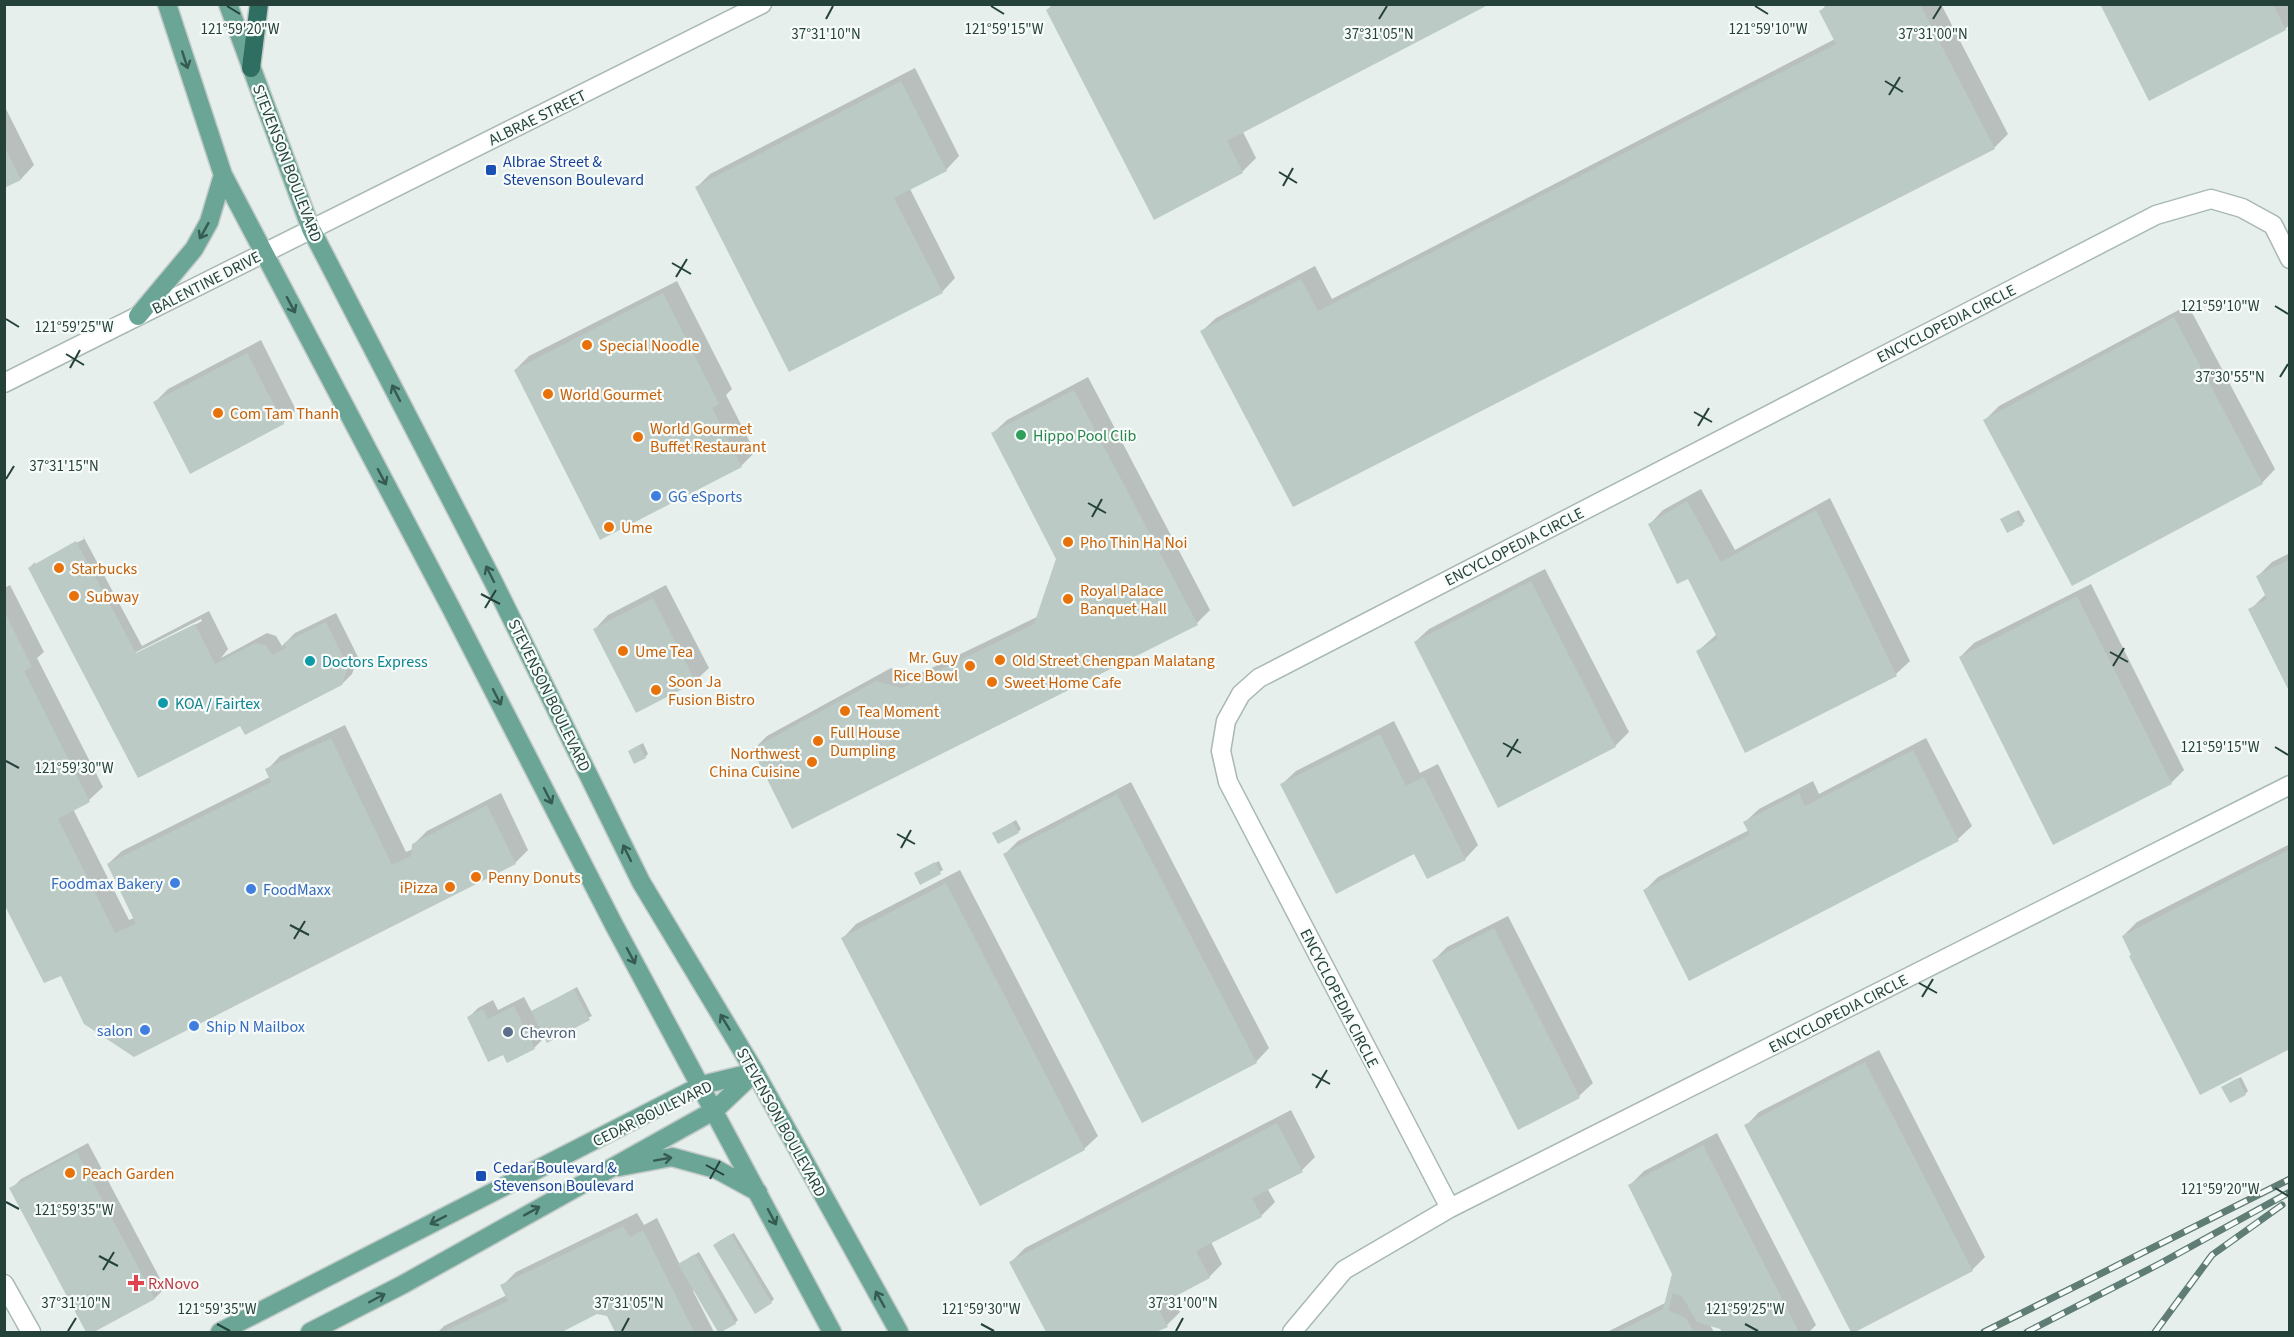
<svg xmlns="http://www.w3.org/2000/svg" width="2294" height="1337" viewBox="0 0 2294 1337" font-family="'Source Sans 3',sans-serif">
<style>
.shadow{fill:#0003;fill-rule:evenodd}
.building{fill:#bbcac4}
.lines{fill:none;stroke-linecap:round;stroke-linejoin:round}
.minor-casing{stroke:#a8b8b2;stroke-width:21}
.major-casing{stroke:#c2cac8;stroke-width:21}
.highway-casing{stroke:#c2cac8;stroke-width:21}
.minor{stroke:#fff;stroke-width:18}
.major{stroke:#6aa596;stroke-width:18}
.highway{stroke:#2f6f62;stroke-width:18}
.rail-casing{stroke:#5f7d75;stroke-width:7}
.rail{stroke:#f7fbf9;stroke-width:4.5;stroke-dasharray:14;stroke-linecap:butt}
.oneway{stroke:#365b51}
.ticks{fill:none;stroke:#24423a;stroke-width:2}
.transit-dot{fill:#1a4fb4;stroke:#f7fbf9;stroke-width:2}
.food-dot{fill:#e8710a;stroke:#f7fbf9;stroke-width:2}
.leisure-dot{fill:#2e9e5b;stroke:#f7fbf9;stroke-width:2}
.shop-dot{fill:#3f7fe0;stroke:#f7fbf9;stroke-width:2}
.culture-dot{fill:#0f9aa8;stroke:#f7fbf9;stroke-width:2}
.service-dot{fill:#5c6f8a;stroke:#f7fbf9;stroke-width:2}
.health-dot{fill:#e0444e;stroke:#f7fbf9;stroke-width:2}
.labels{text-anchor:middle;stroke-width:4.5;stroke-linejoin:round;paint-order:stroke}
.street-label{font-size:16px;fill:#24423a;stroke:#f7fbf9}
.transit-label{font-size:16px;fill:#164399;stroke:#f7fbf9;text-anchor:start}
.food-label{font-size:16px;fill:#c56008;stroke:#f7fbf9;text-anchor:start}
.leisure-label{font-size:16px;fill:#27864d;stroke:#f7fbf9;text-anchor:start}
.shop-label{font-size:16px;fill:#366cbe;stroke:#f7fbf9;text-anchor:start}
.culture-label{font-size:16px;fill:#0d838f;stroke:#f7fbf9;text-anchor:start}
.service-label{font-size:16px;fill:#4e5e75;stroke:#f7fbf9;text-anchor:start}
.health-label{font-size:16px;fill:#be3a42;stroke:#f7fbf9;text-anchor:start}
.ticks-label{font-size:15px;text-anchor:middle;fill:#24423a;stroke:#f7fbf9;stroke-width:4.5;stroke-linejoin:round;paint-order:stroke}
</style>
<rect width="100%" height="100%" fill="#e6efeb"/>
<path class="shadow" d="M 1053,4 L 1487,4 L 1243,132 L 1256,158 L 1242,172 L 1154,218 L 1047,10 Z
M 1827,4 L 1941,4 L 2008,134 L 1994,148 L 1294,505 L 1202,331 L 1216,318 L 1315,266 L 1332,299 L 1835,39 L 1821,11 Z
M 2101,4 L 2290,4 L 2290,24 L 2285,29 L 2149,99 Z
M 915,68 L 959,156 L 946,170 L 910,189 L 955,278 L 942,292 L 697,187 L 710,174 Z
M 4,105 L 34,165 L 21,179 L 4,187 Z
M 677,281 L 732,389 L 726,395 L 755,452 L 741,466 L 515,370 L 529,356 Z
M 2188,305 L 2275,469 L 2262,483 L 1985,420 L 1999,406 Z
M 261,340 L 296,410 L 283,423 L 155,402 L 168,389 Z
M 1088,377 L 1210,610 L 1197,623 L 754,749 L 767,736 L 891,668 L 917,675 L 1039,616 L 1058,559 L 993,433 L 1007,420 Z
M 1701,489 L 1735,550 L 1830,498 L 1910,661 L 1896,674 L 1746,751 L 1698,651 L 1717,634 L 1689,578 L 1650,524 L 1663,510 Z
M 2019,510 L 2025,521 L 2022,524 L 2005,517 Z
M 83,536 L 142,646 L 209,611 L 228,649 L 221,658 L 267,633 L 276,636 L 282,646 L 295,633 L 336,613 L 358,657 L 352,674 L 342,684 L 240,723 L 139,776 L 29,568 L 35,562 L 35,565 L 84,539 ZM 201,619 L 202,621 L 103,673 L 103,669 Z
M 2290,553 L 2290,689 L 2250,610 L 2266,594 L 2258,576 L 2272,562 Z
M 1545,569 L 1629,732 L 1615,746 L 1415,642 L 1429,629 Z
M 2091,584 L 2184,770 L 2171,783 L 1960,657 L 1974,643 Z
M 10,585 L 44,652 L 37,658 L 103,787 L 89,800 L 73,809 L 129,920 L 134,918 L 108,864 L 122,851 L 270,777 L 267,770 L 280,756 L 345,725 L 406,852 L 413,849 L 413,845 L 427,831 L 501,793 L 528,850 L 515,863 L 62,975 L 45,981 L 4,903 L 4,588 Z
M 666,585 L 709,668 L 695,681 L 595,629 L 608,615 Z
M 1394,721 L 1420,773 L 1438,764 L 1478,845 L 1465,859 L 1414,852 L 1282,784 L 1296,771 Z
M 1926,738 L 1972,826 L 1958,839 L 1690,979 L 1644,891 L 1658,877 L 1749,830 L 1745,822 L 1759,809 L 1813,781 L 1819,794 Z
M 643,743 L 648,754 L 645,757 L 629,751 Z
M 1131,782 L 1269,1048 L 1256,1062 L 1005,854 L 1018,841 Z
M 1016,820 L 1021,829 L 1018,832 L 994,833 Z
M 2290,844 L 2290,1047 L 2133,954 L 2123,936 L 2137,922 Z
M 939,861 L 943,870 L 920,883 L 919,871 Z
M 960,870 L 1098,1136 L 1084,1149 L 843,938 L 856,924 Z
M 1508,916 L 1593,1083 L 1579,1096 L 1519,1128 L 1433,961 L 1447,947 Z
M 577,987 L 592,1016 L 546,1036 L 534,1048 L 504,1053 L 468,1018 L 478,1008 L 493,1000 L 498,1010 L 524,997 L 532,1012 Z
M 1879,1050 L 1985,1257 L 1972,1270 L 1852,1332 L 1746,1126 L 1759,1112 Z
M 2241,1077 L 2248,1091 L 2245,1094 L 2226,1085 Z
M 1291,1110 L 1315,1157 L 1302,1170 L 1267,1188 L 1275,1202 L 1261,1216 L 1211,1242 L 1222,1264 L 1209,1277 L 1172,1296 L 1180,1312 L 1167,1325 L 1153,1332 L 1048,1332 L 1011,1262 L 1025,1248 Z
M 1717,1133 L 1816,1325 L 1809,1332 L 1723,1332 L 1721,1328 L 1710,1325 L 1714,1332 L 1607,1332 L 1667,1302 L 1674,1274 L 1630,1185 L 1644,1171 Z
M 88,1143 L 165,1288 L 155,1298 L 90,1332 L 87,1332 L 11,1189 L 21,1179 Z
M 637,1213 L 644,1225 L 657,1218 L 680,1265 L 699,1252 L 738,1320 L 735,1323 L 695,1290 L 693,1291 L 714,1332 L 617,1332 L 608,1315 L 597,1312 L 559,1332 L 438,1332 L 444,1326 L 507,1295 L 502,1286 L 516,1272 Z
M 734,1233 L 774,1299 L 771,1302 L 718,1242 Z"/>
<path class="building" d="M 1056,4 L 1490,4 L 1227,141 L 1243,173 L 1154,220 L 1046,10 Z
M 1831,4 L 1920,4 L 1995,149 L 1293,507 L 1200,331 L 1301,279 L 1318,311 L 1836,44 L 1819,11 Z
M 2100,4 L 2273,4 L 2286,30 L 2149,101 Z
M 901,81 L 947,171 L 894,198 L 943,293 L 789,372 L 695,187 Z
M 4,145 L 21,180 L 4,188 Z
M 663,293 L 719,404 L 712,408 L 742,467 L 600,540 L 514,370 Z
M 2174,317 L 2263,484 L 2072,586 L 1983,420 Z
M 247,353 L 284,424 L 190,474 L 153,402 Z
M 1074,390 L 1198,625 L 792,829 L 752,749 L 876,681 L 902,688 L 1034,624 L 1056,559 L 991,433 Z
M 1687,501 L 1721,562 L 1816,510 L 1897,676 L 1745,753 L 1696,651 L 1718,639 L 1688,579 L 1677,584 L 1648,524 Z
M 2016,511 L 2023,525 L 2007,533 L 2000,519 Z
M 76,541 L 136,653 L 195,624 L 215,664 L 256,643 L 266,645 L 272,655 L 286,648 L 284,643 L 326,622 L 348,667 L 342,685 L 245,735 L 240,726 L 138,778 L 28,568 Z
M 2290,559 L 2290,693 L 2248,609 L 2267,599 L 2256,576 Z
M 1531,581 L 1616,747 L 1498,808 L 1414,642 Z
M 2077,596 L 2172,784 L 2053,845 L 1959,657 Z
M 653,598 L 696,682 L 636,713 L 593,629 Z
M 5,613 L 32,667 L 24,671 L 90,802 L 58,819 L 115,933 L 136,924 L 107,864 L 271,782 L 265,769 L 331,738 L 392,865 L 411,856 L 412,844 L 487,805 L 516,864 L 134,1057 L 84,1024 L 61,976 L 44,983 L 5,906 Z
M 1380,734 L 1406,786 L 1424,777 L 1466,860 L 1427,879 L 1414,854 L 1336,894 L 1280,784 Z
M 639,745 L 646,758 L 634,764 L 628,751 Z
M 1913,750 L 1959,841 L 1689,981 L 1643,890 L 1750,835 L 1743,822 L 1799,793 L 1805,806 Z
M 1117,794 L 1257,1063 L 1142,1123 L 1003,854 Z
M 1013,822 L 1019,833 L 998,844 L 992,833 Z
M 2290,849 L 2290,1049 L 2200,1095 L 2129,956 L 2131,955 L 2122,936 Z
M 935,862 L 941,874 L 920,885 L 914,873 Z
M 946,883 L 1085,1150 L 980,1206 L 841,938 Z
M 1494,928 L 1580,1098 L 1518,1130 L 1432,960 Z
M 574,989 L 590,1020 L 547,1043 L 531,1011 Z
M 514,1006 L 535,1049 L 507,1063 L 503,1055 L 488,1062 L 467,1017 L 483,1009 L 488,1019 Z
M 1865,1062 L 1973,1271 L 1855,1332 L 1851,1332 L 1744,1125 Z
M 2238,1078 L 2246,1095 L 2230,1103 L 2221,1087 Z
M 1277,1123 L 1303,1172 L 1252,1198 L 1262,1217 L 1196,1251 L 1210,1278 L 1157,1306 L 1168,1327 L 1156,1332 L 1046,1332 L 1009,1262 Z
M 1703,1145 L 1799,1332 L 1722,1332 L 1720,1329 L 1697,1322 L 1682,1296 L 1673,1293 L 1668,1310 L 1686,1318 L 1694,1332 L 1617,1332 L 1663,1309 L 1672,1274 L 1628,1185 Z
M 77,1152 L 155,1299 L 94,1332 L 86,1332 L 9,1188 Z
M 623,1226 L 630,1237 L 643,1230 L 694,1332 L 615,1332 L 607,1316 L 597,1314 L 562,1332 L 442,1332 L 508,1301 L 500,1285 Z
M 731,1234 L 772,1303 L 755,1314 L 713,1245 Z
M 695,1254 L 736,1324 L 721,1332 L 718,1332 L 678,1264 Z"/>
<g class="lines">
<defs>
<path id="minor" d="M 2290,259 L 2273,225 L 2242,208 L 2211,199 L 2156,215 L 1259,678 L 1241,694 L 1226,721 L 1221,751 L 1228,782 L 1450,1208 L 2290,785
M 4,383 L 762,4
M 4,1284 L 31,1332
M 1292,1332 L 1344,1270 L 1450,1208"/>
<path id="major" d="M 167,4 L 223,175 L 450,606 L 614,925 L 832,1332
M 228,4 L 311,229 L 494,583 L 641,882 L 755,1072 L 899,1332
M 138,316 L 194,249 L 209,222 L 223,175
M 619,1167 L 672,1157 L 716,1169 L 758,1192
M 220,1332 L 702,1085 L 755,1072
M 310,1332 L 402,1285 L 715,1110 L 754,1073"/>
<path id="highway" d="M 251,68 L 259,4"/>
</defs>
<use href="#minor" class="minor-casing"/>
<use href="#major" class="major-casing"/>
<use href="#highway" class="highway-casing"/>
<use href="#minor" class="minor"/>
<use href="#major" class="major"/>
<use href="#highway" class="highway"/>
<defs>
<path id="rail" d="M 1984,1332 L 2290,1179
M 2027,1332 L 2161,1263 L 2290,1192
M 2155,1332 L 2212,1255 L 2282,1205"/>
</defs>
<use href="#rail" class="rail-casing"/>
<use href="#rail" class="rail"/>
</g>
<defs><path id="oneway-shaft" d="M-6 0H5M1.5-3L5.5 0L1.5 3" fill="none" stroke-width="1.6" stroke-linecap="round" stroke-linejoin="round" transform="scale(1.5)"/></defs>
<g class="oneway">
<use href="#oneway-shaft" transform="translate(185 60) rotate(72)"/>
<use href="#oneway-shaft" transform="translate(204 231) rotate(119)"/>
<use href="#oneway-shaft" transform="translate(291 305) rotate(62)"/>
<use href="#oneway-shaft" transform="translate(396 393) rotate(-117)"/>
<use href="#oneway-shaft" transform="translate(382 477) rotate(62)"/>
<use href="#oneway-shaft" transform="translate(490 574) rotate(-117)"/>
<use href="#oneway-shaft" transform="translate(497 697) rotate(63)"/>
<use href="#oneway-shaft" transform="translate(548 796) rotate(63)"/>
<use href="#oneway-shaft" transform="translate(627 853) rotate(-116)"/>
<use href="#oneway-shaft" transform="translate(631 956) rotate(62)"/>
<use href="#oneway-shaft" transform="translate(725 1022) rotate(-121)"/>
<use href="#oneway-shaft" transform="translate(663 1159) rotate(-10)"/>
<use href="#oneway-shaft" transform="translate(532 1211) rotate(-29)"/>
<use href="#oneway-shaft" transform="translate(772 1217) rotate(62)"/>
<use href="#oneway-shaft" transform="translate(438 1220) rotate(153)"/>
<use href="#oneway-shaft" transform="translate(377 1298) rotate(-28)"/>
<use href="#oneway-shaft" transform="translate(880 1299) rotate(-119)"/>
</g>
<path class="ticks" d="M 227,6 L 240,14M 991,6 L 1004,14M 1755,6 L 1768,14M 826,19 L 833,6M 1379,19 L 1387,6M 1933,19 L 1941,6M 1885,81 L 1903,92M 1889,95 L 1900,77M 1279,172 L 1297,183M 1283,186 L 1293,168M 672,263 L 691,274M 676,277 L 687,259M 2275,306 L 2288,314M 6,319 L 19,327M 66,354 L 84,365M 70,368 L 80,350M 2280,377 L 2288,364M 1694,412 L 1712,422M 1698,426 L 1709,408M 6,479 L 14,466M 1088,503 L 1106,513M 1092,517 L 1102,499M 481,594 L 500,604M 485,608 L 496,590M 2110,652 L 2128,662M 2113,666 L 2124,648M 1503,743 L 1521,753M 2275,747 L 2288,755M 1507,757 L 1518,739M 6,761 L 19,768M 897,834 L 915,844M 901,848 L 911,830M 290,925 L 309,935M 294,939 L 305,921M 1919,983 L 1937,993M 1922,997 L 1933,979M 1312,1074 L 1330,1084M 1316,1088 L 1327,1070M 706,1165 L 724,1175M 710,1179 L 720,1161M 2275,1188 L 2288,1196M 6,1202 L 19,1209M 99,1256 L 118,1266M 103,1270 L 114,1252M 217,1324 L 230,1331M 981,1324 L 994,1331M 1745,1324 L 1758,1331M 68,1331 L 76,1318M 622,1331 L 629,1318M 1176,1331 L 1183,1318"/>
<g class="transit-dot">
<rect x="485" y="164" width="12" height="12" rx="3"/>
<rect x="475" y="1170" width="12" height="12" rx="3"/>
</g>
<g class="food-dot">
<circle cx="587" cy="345" r="6"/>
<circle cx="548" cy="394" r="6"/>
<circle cx="218" cy="413" r="6"/>
<circle cx="638" cy="437" r="6"/>
<circle cx="609" cy="527" r="6"/>
<circle cx="1068" cy="542" r="6"/>
<circle cx="59" cy="568" r="6"/>
<circle cx="74" cy="596" r="6"/>
<circle cx="1068" cy="599" r="6"/>
<circle cx="623" cy="651" r="6"/>
<circle cx="1000" cy="660" r="6"/>
<circle cx="970" cy="666" r="6"/>
<circle cx="992" cy="682" r="6"/>
<circle cx="656" cy="690" r="6"/>
<circle cx="845" cy="711" r="6"/>
<circle cx="818" cy="741" r="6"/>
<circle cx="812" cy="762" r="6"/>
<circle cx="476" cy="877" r="6"/>
<circle cx="450" cy="887" r="6"/>
<circle cx="70" cy="1173" r="6"/>
</g>
<circle class="leisure-dot" cx="1021" cy="435" r="6"/>
<g class="shop-dot">
<circle cx="656" cy="496" r="6"/>
<circle cx="175" cy="883" r="6"/>
<circle cx="251" cy="889" r="6"/>
<circle cx="194" cy="1026" r="6"/>
<circle cx="145" cy="1030" r="6"/>
</g>
<g class="culture-dot">
<circle cx="310" cy="661" r="6"/>
<circle cx="163" cy="703" r="6"/>
</g>
<circle class="service-dot" cx="508" cy="1032" r="6"/>
<path class="health-dot" d="M133 1274h6v6h6v6h-6v6h-6v-6h-6v-6h6z"/>
<g class="labels">
<g class="street-label">
<text transform="translate(537 117) rotate(-26)" y="6">ALBRAE STREET</text>
<text transform="translate(288 163) rotate(69)" y="6">STEVENSON BOULEVARD</text>
<text transform="translate(206 282) rotate(-27)" y="6">BALENTINE DRIVE</text>
<text transform="translate(1946 323) rotate(-27)" y="6">ENCYCLOPEDIA CIRCLE</text>
<text transform="translate(1514 546) rotate(-27)" y="6">ENCYCLOPEDIA CIRCLE</text>
<text transform="translate(550 695) rotate(64)" y="6">STEVENSON BOULEVARD</text>
<text transform="translate(1340 998) rotate(63)" y="6">ENCYCLOPEDIA CIRCLE</text>
<text transform="translate(1838 1013) rotate(-27)" y="6">ENCYCLOPEDIA CIRCLE</text>
<text transform="translate(652 1113) rotate(-26)" y="6">CEDAR BOULEVARD</text>
<text transform="translate(782 1122) rotate(61)" y="6">STEVENSON BOULEVARD</text>
</g>
<g class="transit-label">
<text x="503" y="167">Albrae Street &amp;<tspan x="503" dy="18">Stevenson Boulevard</tspan></text>
<text x="493" y="1173">Cedar Boulevard &amp;<tspan x="493" dy="18">Stevenson Boulevard</tspan></text>
</g>
<g class="food-label">
<text x="599" y="351">Special Noodle</text>
<text x="560" y="400">World Gourmet</text>
<text x="230" y="419">Com Tam Thanh</text>
<text x="650" y="434">World Gourmet<tspan x="650" dy="18">Buffet Restaurant</tspan></text>
<text x="621" y="533">Ume</text>
<text x="1080" y="548">Pho Thin Ha Noi</text>
<text x="71" y="574">Starbucks</text>
<text x="1080" y="596">Royal Palace<tspan x="1080" dy="18">Banquet Hall</tspan></text>
<text x="86" y="602">Subway</text>
<text x="635" y="657">Ume Tea</text>
<text x="958" y="663" text-anchor="end">Mr. Guy<tspan x="958" dy="18">Rice Bowl</tspan></text>
<text x="1012" y="666">Old Street Chengpan Malatang</text>
<text x="668" y="687">Soon Ja<tspan x="668" dy="18">Fusion Bistro</tspan></text>
<text x="1004" y="688">Sweet Home Cafe</text>
<text x="857" y="717">Tea Moment</text>
<text x="830" y="738">Full House<tspan x="830" dy="18">Dumpling</tspan></text>
<text x="800" y="759" text-anchor="end">Northwest<tspan x="800" dy="18">China Cuisine</tspan></text>
<text x="488" y="883">Penny Donuts</text>
<text x="438" y="893" text-anchor="end">iPizza</text>
<text x="82" y="1179">Peach Garden</text>
</g>
<g class="leisure-label">
<text x="1033" y="441">Hippo Pool Clib</text>
</g>
<g class="shop-label">
<text x="668" y="502">GG eSports</text>
<text x="163" y="889" text-anchor="end">Foodmax Bakery</text>
<text x="263" y="895">FoodMaxx</text>
<text x="206" y="1032">Ship N Mailbox</text>
<text x="133" y="1036" text-anchor="end">salon</text>
</g>
<g class="culture-label">
<text x="322" y="667">Doctors Express</text>
<text x="175" y="709">KOA / Fairtex</text>
</g>
<g class="service-label">
<text x="520" y="1038">Chevron</text>
</g>
<g class="health-label">
<text x="148" y="1289">RxNovo</text>
</g>
</g>
<g class="ticks-label">
<text x="240" y="34">121°59'20"W</text>
<text x="1004" y="34">121°59'15"W</text>
<text x="1768" y="34">121°59'10"W</text>
<text x="826" y="39">37°31'10"N</text>
<text x="1379" y="39">37°31'05"N</text>
<text x="1933" y="39">37°31'00"N</text>
<text x="2220" y="311">121°59'10"W</text>
<text x="74" y="332">121°59'25"W</text>
<text x="2230" y="382">37°30'55"N</text>
<text x="64" y="471">37°31'15"N</text>
<text x="2220" y="752">121°59'15"W</text>
<text x="74" y="773">121°59'30"W</text>
<text x="2220" y="1194">121°59'20"W</text>
<text x="74" y="1215">121°59'35"W</text>
<text x="76" y="1308">37°31'10"N</text>
<text x="629" y="1308">37°31'05"N</text>
<text x="1183" y="1308">37°31'00"N</text>
<text x="217" y="1314">121°59'35"W</text>
<text x="981" y="1314">121°59'30"W</text>
<text x="1745" y="1314">121°59'25"W</text>
</g>
<rect width="2294" height="1337" fill="none" stroke="#24423a" stroke-width="12"/>
</svg>
